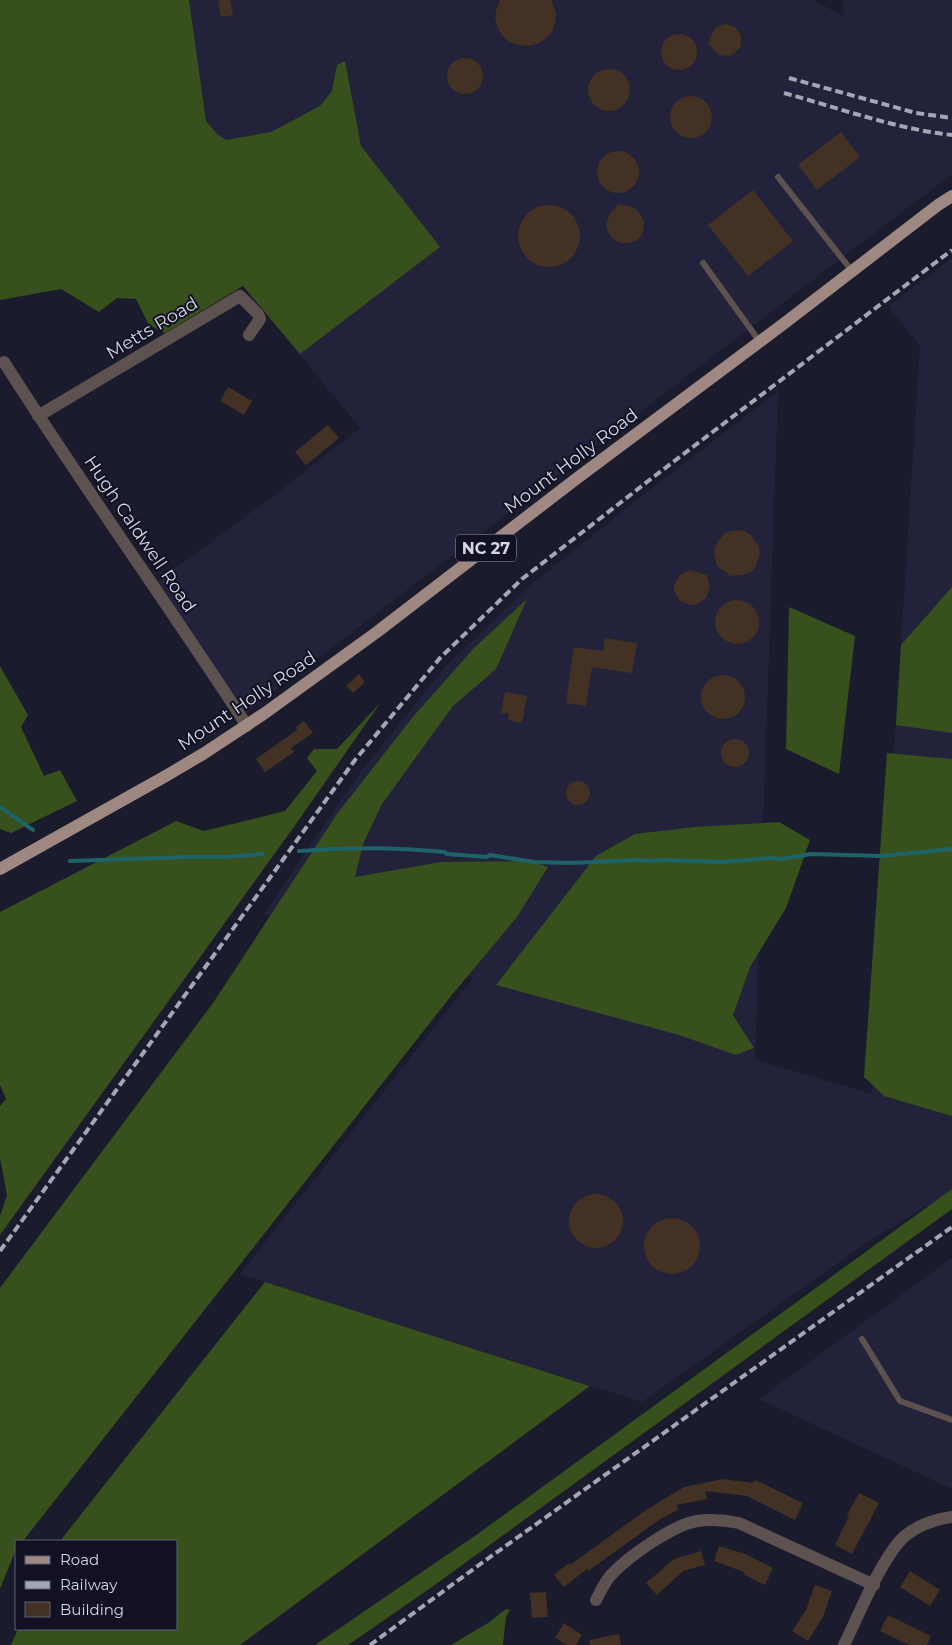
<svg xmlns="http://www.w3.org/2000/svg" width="952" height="1645" viewBox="0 0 952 1645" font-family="Montserrat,sans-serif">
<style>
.built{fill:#22233b}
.forest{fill:#37501c}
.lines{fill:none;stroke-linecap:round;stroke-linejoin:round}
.stream{stroke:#1e6368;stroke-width:4}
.building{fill:#433123}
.lane{stroke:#5d524f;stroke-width:6}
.street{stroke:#5d524f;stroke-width:12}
.primary{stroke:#9f8881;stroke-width:12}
.rail{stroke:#a5a6b4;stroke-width:4;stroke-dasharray:8 4;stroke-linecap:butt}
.labels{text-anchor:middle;stroke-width:4;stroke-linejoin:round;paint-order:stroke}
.shield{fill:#111123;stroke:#9a9ba9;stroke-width:1}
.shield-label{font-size:16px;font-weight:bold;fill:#d5d6e3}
.street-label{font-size:18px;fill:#d5d6e3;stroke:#111123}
</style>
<rect width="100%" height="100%" fill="#1a1b2d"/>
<path class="built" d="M 189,0 L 814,0 L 844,17 L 842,0 L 952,0 L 952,174 L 246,713 L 157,582 L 277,493 L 360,428 L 221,259 L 210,150 Z
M 952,258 L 952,1191 L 869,1241 L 642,1402 L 240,1274 L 473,978 L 264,914 L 361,771 L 445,667 L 528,587 L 639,498 L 778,391 L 755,1060 L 872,1094 L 920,346 L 888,306 Z
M 952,1258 L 952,1489 L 759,1399 Z"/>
<path class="forest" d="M 0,0 L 189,0 L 206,121 L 217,134 L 226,140 L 271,132 L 320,106 L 332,91 L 337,65 L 345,61 L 361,146 L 440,247 L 300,354 L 243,286 L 165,333 L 149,325 L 136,299 L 117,298 L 99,312 L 61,289 L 0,300 Z
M 952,587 L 952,733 L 896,725 L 901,645 Z
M 527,599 L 496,669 L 453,706 L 382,804 L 363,844 L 355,877 L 441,862 L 530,861 L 548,867 L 517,917 L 451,996 L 23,1541 L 16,1541 L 16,1549 L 0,1589 L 0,1288 L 213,1003 L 337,814 L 412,718 L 474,648 Z
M 789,607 L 855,636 L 839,774 L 786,749 Z
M 0,666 L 28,715 L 21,727 L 44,776 L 60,770 L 77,801 L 11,833 L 0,829 Z
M 381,702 L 296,824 L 0,1235 L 0,1216 L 7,1195 L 0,1158 L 0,1106 L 6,1099 L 0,1085 L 0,912 L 176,821 L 204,831 L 285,811 L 317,771 L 307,758 L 314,749 L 337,749 Z
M 887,753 L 952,759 L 952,1116 L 884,1096 L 864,1077 Z
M 779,822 L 810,840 L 786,908 L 750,967 L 733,1015 L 754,1048 L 736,1055 L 679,1035 L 496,985 L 596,856 L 635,834 L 695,827 Z
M 952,1189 L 952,1209 L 432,1587 L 348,1645 L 315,1645 L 479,1533 Z
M 265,1282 L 590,1386 L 240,1645 L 11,1645 L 18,1629 L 176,1629 L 176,1541 L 60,1541 Z
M 506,1609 L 510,1610 L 506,1617 L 503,1645 L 451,1645 L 488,1623 Z"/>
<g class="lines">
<path class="stream" d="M 0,807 L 33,830
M 299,851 C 348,847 396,847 445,852 L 447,854 L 487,857 L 490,855 L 534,862 L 572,863 L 638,860 L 655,861 L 661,860 L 723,862 L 771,858 L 782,859 L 811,854 L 881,856 L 952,849
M 70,861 L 188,857 L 225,857 L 263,854"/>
</g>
<path class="building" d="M 218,0 L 230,0 L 233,15 L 221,17 Z
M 500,0 L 551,0 L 556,13 L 555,23 L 552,32 L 545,39 L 537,44 L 527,46 L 518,45 L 509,42 L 502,35 L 497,26 L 495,17 L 497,7 Z
M 725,24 L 735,27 L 741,35 L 741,46 L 734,54 L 729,56 L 719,55 L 708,43 L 715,28 Z
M661 52a18 18 0 1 1 36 0a18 18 0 1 1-36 0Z
M447 76a18 18 0 1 1 36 0a18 18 0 1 1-36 0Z
M588 90a21 21 0 1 1 42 0a21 21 0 1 1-42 0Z
M670 117a21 21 0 1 1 42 0a21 21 0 1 1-42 0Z
M 841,132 L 860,157 L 817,190 L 798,165 Z
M597 172a21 21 0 1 1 42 0a21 21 0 1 1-42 0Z
M 753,190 L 793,241 L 748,276 L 708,225 Z
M 619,204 L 632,207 L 637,210 L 644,220 L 643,232 L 640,237 L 635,241 L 629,243 L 622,243 L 616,241 L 611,237 L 608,231 L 606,225 L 610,213 Z
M518 236a31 31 0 1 1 62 0a31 31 0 1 1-62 0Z
M 228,387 L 252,401 L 244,415 L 220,401 Z
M 328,425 L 339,438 L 306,465 L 295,452 Z
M 738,530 L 745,531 L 751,535 L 759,547 L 760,554 L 755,568 L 749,573 L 742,575 L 728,576 L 729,574 L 717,566 L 714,554 L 715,547 L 719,540 L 724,534 L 730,531 Z
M 690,570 L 707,575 L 710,587 L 706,598 L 696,605 L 691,605 L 680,601 L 674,591 L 674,585 L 680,575 Z
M715 622a22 22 0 1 1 44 0a22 22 0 1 1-44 0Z
M 605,638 L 637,643 L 632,673 L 592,667 L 586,706 L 566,703 L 574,647 L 603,651 Z
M 359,674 L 365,682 L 353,693 L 346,686 Z
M701 697a22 22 0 1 1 44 0a22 22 0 1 1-44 0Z
M 505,692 L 527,696 L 522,723 L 508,720 L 509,714 L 501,713 Z
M 304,721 L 313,733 L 291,748 L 294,752 L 265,772 L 256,759 L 297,730 L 296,727 Z
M721 753a14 14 0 1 1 28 0a14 14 0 1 1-28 0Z
M566 793a12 12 0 1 1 24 0a12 12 0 1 1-24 0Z
M569 1221a27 27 0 1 1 54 0a27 27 0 1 1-54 0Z
M644 1246a28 28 0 1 1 56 0a28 28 0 1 1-56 0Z
M 723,1479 L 753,1483 L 755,1480 L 803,1503 L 795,1520 L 747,1496 L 705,1491 L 707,1499 L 676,1505 L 679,1509 L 659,1520 L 588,1571 L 587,1569 L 564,1587 L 554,1575 L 569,1563 L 570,1565 L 646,1510 L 684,1487 Z
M 859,1493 L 879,1503 L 852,1554 L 835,1545 L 849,1516 L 847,1515 Z
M 719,1546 L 745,1554 L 773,1568 L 765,1585 L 743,1574 L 744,1572 L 714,1561 Z
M 701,1551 L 705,1565 L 683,1571 L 657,1595 L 646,1583 L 674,1559 Z
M 910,1571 L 940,1590 L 930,1606 L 900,1587 Z
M 815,1585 L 832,1591 L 823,1617 L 808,1641 L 792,1631 L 806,1610 Z
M 546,1592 L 548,1617 L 532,1618 L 530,1593 Z
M 888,1615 L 931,1636 L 927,1645 L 909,1645 L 880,1631 Z
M 564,1623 L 582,1635 L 576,1645 L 567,1645 L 555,1638 Z
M 619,1634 L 621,1645 L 590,1645 L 589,1640 Z"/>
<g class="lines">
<path class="lane" d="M 778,177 L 852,271
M 703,263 L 760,342
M 862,1339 L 900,1401 L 952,1420"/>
<path class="street" d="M 4,362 C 82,485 167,603 247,726
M 38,416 L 240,296 L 258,314 L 260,319 L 249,335
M 596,1600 C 601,1591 605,1581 612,1574 C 629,1556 673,1525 697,1521 C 711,1519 725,1520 739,1523 L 874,1585
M 844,1645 C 858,1617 883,1554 906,1535 C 919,1525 936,1519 952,1517"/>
<path class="primary" d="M 0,869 L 164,777 L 203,754 L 265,713 L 377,632 L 576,479 L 786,322 L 938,205 L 952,196"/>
<path class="rail" d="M 789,78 L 916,113 L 952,118
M 784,93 C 839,108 896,129 952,135
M 0,1251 L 355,760 L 440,658 L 522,579 L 656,475 L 952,250
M 370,1645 L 479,1565 L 952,1227"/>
</g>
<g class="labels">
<rect class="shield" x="456" y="534.5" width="60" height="27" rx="4"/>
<g class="shield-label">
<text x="486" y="554">NC 27</text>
</g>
<g class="street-label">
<text transform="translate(152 328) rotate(-31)" y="6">Metts Road</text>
<text transform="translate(571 461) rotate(-37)" y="6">Mount Holly Road</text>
<text transform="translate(140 534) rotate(56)" y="6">Hugh Caldwell Road</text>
<text transform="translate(247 701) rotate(-34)" y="6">Mount Holly Road</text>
</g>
</g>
<rect x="15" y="1540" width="162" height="90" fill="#111123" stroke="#5f6070"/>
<rect x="25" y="1556" width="25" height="8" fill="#9f8881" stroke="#5f6070"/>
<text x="60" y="1565" font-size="15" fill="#d5d6e3">Road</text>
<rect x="25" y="1581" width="25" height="8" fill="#a5a6b4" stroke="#5f6070"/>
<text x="60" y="1590" font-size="15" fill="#d5d6e3">Railway</text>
<rect x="25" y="1602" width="25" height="15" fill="#433123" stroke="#5f6070"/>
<text x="60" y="1615" font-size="15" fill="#d5d6e3">Building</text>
</svg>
